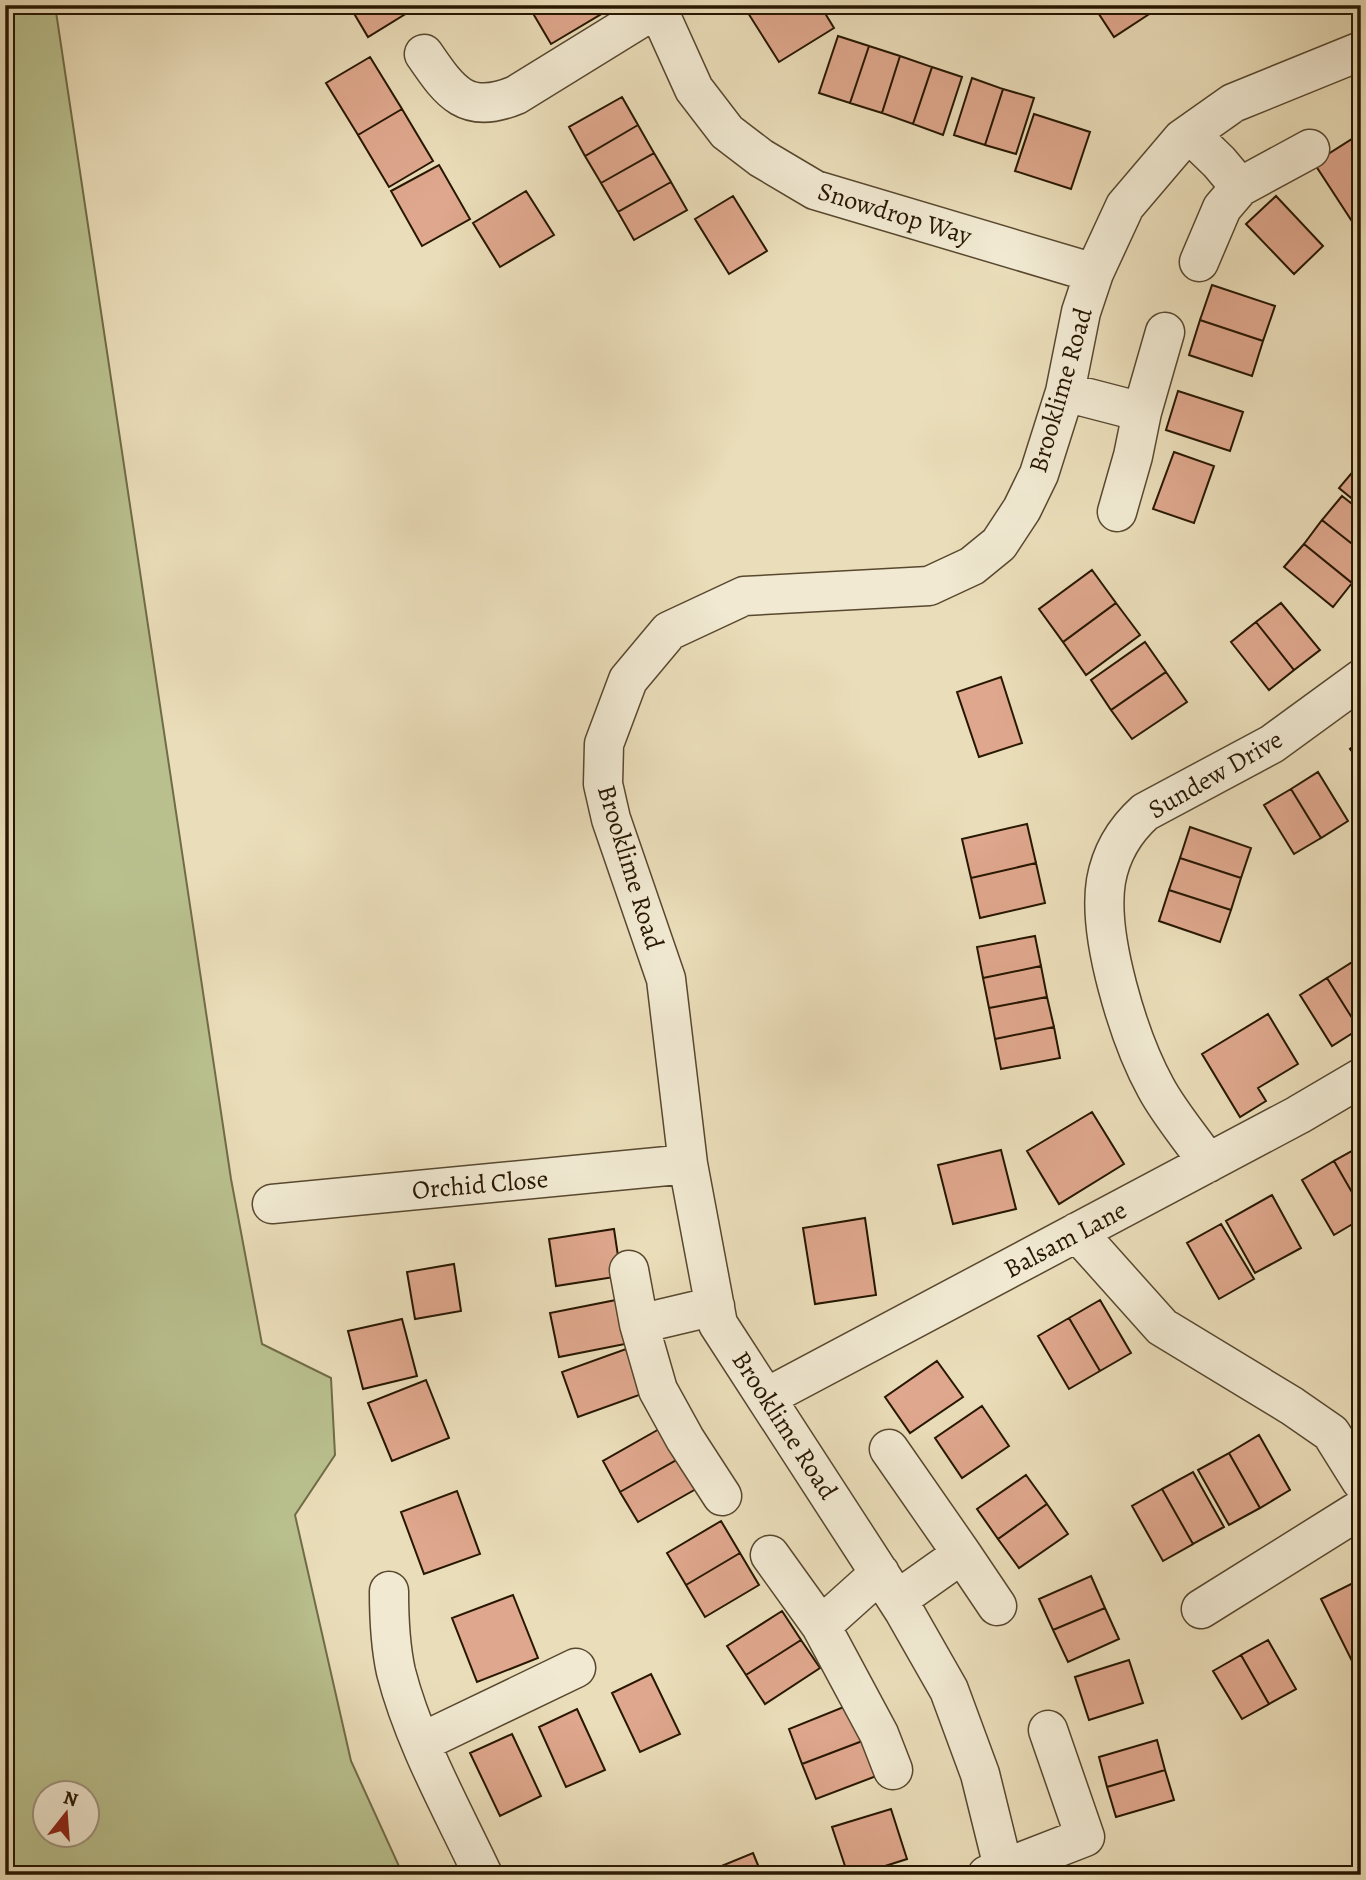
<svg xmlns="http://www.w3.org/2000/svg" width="1366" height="1880" viewBox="0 0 1366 1880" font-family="Alegreya,serif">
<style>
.green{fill:#b9c08e;stroke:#706c48;stroke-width:2;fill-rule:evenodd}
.building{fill:#dfa78d;stroke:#271701;stroke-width:2}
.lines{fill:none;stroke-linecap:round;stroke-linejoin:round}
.minor-casing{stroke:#58482f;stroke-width:41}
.minor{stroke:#f1e9d2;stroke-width:38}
.labels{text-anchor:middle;stroke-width:7;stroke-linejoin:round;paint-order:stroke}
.street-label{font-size:26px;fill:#271701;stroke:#f1e9d2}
</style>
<rect width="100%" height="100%" fill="#eaddb9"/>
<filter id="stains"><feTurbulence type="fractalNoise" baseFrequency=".00286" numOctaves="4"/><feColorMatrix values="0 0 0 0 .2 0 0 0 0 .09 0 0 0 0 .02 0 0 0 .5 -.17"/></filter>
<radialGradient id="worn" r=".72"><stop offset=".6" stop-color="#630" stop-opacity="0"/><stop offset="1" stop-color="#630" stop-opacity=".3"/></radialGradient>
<path class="green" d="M 5,5 L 55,5 L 231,1179 L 262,1344 L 331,1378 L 335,1455 L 295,1515 L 351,1761 L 403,1875 L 5,1875 ZM 46,1792 L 88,1792 L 88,1834 L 46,1834 Z"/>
<path class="building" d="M 349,5 L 420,5 L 368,37 Z
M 551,5 L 599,5 L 603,13 L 551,44 L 534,15 Z
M 743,5 L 820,5 L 834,28 L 779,62 Z
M 1093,5 L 1163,5 L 1114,37 Z
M 838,36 L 869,46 L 850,103 L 819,93 Z
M 869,46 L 900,56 L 882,113 L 850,103 Z
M 900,56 L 932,67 L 913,124 L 882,113 Z
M 370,57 L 402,109 L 358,135 L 326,83 Z
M 932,67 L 962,77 L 943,135 L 913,124 Z
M 972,78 L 1003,89 L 985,145 L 954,135 Z
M 1003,89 L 1034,98 L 1016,154 L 985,145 Z
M 622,97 L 638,125 L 585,156 L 569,127 Z
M 402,109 L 433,161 L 389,187 L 358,135 Z
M 1034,114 L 1090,132 L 1071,189 L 1015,171 Z
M 638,125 L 654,153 L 601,183 L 585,156 Z
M 1352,139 L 1361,153 L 1361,227 L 1357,229 L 1314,163 Z
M 654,153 L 671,182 L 618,212 L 601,183 Z
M 439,165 L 470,219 L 422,246 L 391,191 Z
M 671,182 L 687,210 L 634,240 L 618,212 Z
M 526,191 L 554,235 L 500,267 L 473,223 Z
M 733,196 L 767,251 L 729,274 L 695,219 Z
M 1276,196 L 1323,246 L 1294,274 L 1246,224 Z
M 1212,285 L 1275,306 L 1263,341 L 1200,320 Z
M 1200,320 L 1263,341 L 1252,376 L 1189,355 Z
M 1178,391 L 1243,412 L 1230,451 L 1166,430 Z
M 1174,452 L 1214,466 L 1194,523 L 1153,509 Z
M 1361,462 L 1361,506 L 1339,488 Z
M 1342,496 L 1361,511 L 1361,551 L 1322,520 Z
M 1322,520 L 1361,551 L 1361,573 L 1352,583 L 1304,544 Z
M 1304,544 L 1352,583 L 1333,607 L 1284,567 Z
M 1092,570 L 1116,603 L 1063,642 L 1039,609 Z
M 1116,603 L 1140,635 L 1086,675 L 1063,642 Z
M 1281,603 L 1320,650 L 1294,670 L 1256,622 Z
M 1256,622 L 1294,670 L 1269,690 L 1231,642 Z
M 1145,642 L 1166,672 L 1111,710 L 1091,680 Z
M 1166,672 L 1187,702 L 1132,739 L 1111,710 Z
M 1001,677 L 1022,743 L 979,757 L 957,692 Z
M 1361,740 L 1361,763 L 1350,749 Z
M 1318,772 L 1348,821 L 1321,838 L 1291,789 Z
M 1291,789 L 1321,838 L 1294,854 L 1264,805 Z
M 1027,824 L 1036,863 L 971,878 L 962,839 Z
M 1190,827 L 1251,848 L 1241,878 L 1180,858 Z
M 1180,858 L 1241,878 L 1231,910 L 1169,890 Z
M 1036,863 L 1045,903 L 980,918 L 971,878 Z
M 1169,890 L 1231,910 L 1220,942 L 1159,921 Z
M 1035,936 L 1041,966 L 983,978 L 977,947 Z
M 1354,961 L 1361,972 L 1359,1029 L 1327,978 Z
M 1041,966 L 1047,997 L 989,1008 L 983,978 Z
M 1327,978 L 1359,1029 L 1332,1046 L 1300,995 Z
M 1047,997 L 1054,1027 L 995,1039 L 989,1008 Z
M 1268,1014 L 1298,1064 L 1258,1088 L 1266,1101 L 1240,1117 L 1202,1054 Z
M 1054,1027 L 1060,1058 L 1001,1069 L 995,1039 Z
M 1092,1112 L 1124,1164 L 1059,1204 L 1027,1151 Z
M 1361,1146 L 1361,1208 L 1334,1161 Z
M 1001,1150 L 1016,1209 L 953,1224 L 938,1165 Z
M 1334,1161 L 1361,1208 L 1361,1219 L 1334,1235 L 1302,1180 Z
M 1272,1195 L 1301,1248 L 1255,1273 L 1226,1221 Z
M 865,1218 L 876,1295 L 815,1304 L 803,1228 Z
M 1221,1224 L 1254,1279 L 1219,1299 L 1187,1243 Z
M 614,1229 L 621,1276 L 556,1286 L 549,1239 Z
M 454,1264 L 461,1311 L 415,1319 L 407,1272 Z
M 616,1300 L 625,1344 L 559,1357 L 550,1313 Z
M 1100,1300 L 1131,1353 L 1100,1371 L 1069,1318 Z
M 1069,1318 L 1100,1371 L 1069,1389 L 1038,1336 Z
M 402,1319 L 417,1376 L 363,1389 L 348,1331 Z
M 626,1349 L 642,1394 L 578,1417 L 562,1372 Z
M 937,1361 L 963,1397 L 910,1433 L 885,1397 Z
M 426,1380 L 449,1438 L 392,1461 L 368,1403 Z
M 982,1406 L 1009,1446 L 962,1478 L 935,1438 Z
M 661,1428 L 678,1459 L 620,1492 L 603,1461 Z
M 1259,1435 L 1290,1490 L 1260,1508 L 1229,1453 Z
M 1229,1453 L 1260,1508 L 1229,1525 L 1198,1470 Z
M 678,1459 L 696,1489 L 638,1522 L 620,1492 Z
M 1193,1472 L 1224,1527 L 1193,1544 L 1162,1489 Z
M 1026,1475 L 1047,1504 L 998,1539 L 977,1509 Z
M 1162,1489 L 1193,1544 L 1163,1561 L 1132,1506 Z
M 457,1491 L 480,1554 L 424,1574 L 401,1512 Z
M 1047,1504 L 1068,1534 L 1019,1568 L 998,1539 Z
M 721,1521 L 740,1553 L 686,1585 L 667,1553 Z
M 740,1553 L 759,1585 L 705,1617 L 686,1585 Z
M 1091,1576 L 1105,1608 L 1053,1630 L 1039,1599 Z
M 1361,1579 L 1361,1669 L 1357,1671 L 1321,1599 Z
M 513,1595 L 538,1658 L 477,1682 L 452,1618 Z
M 1105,1608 L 1119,1639 L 1068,1662 L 1053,1630 Z
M 782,1611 L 801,1640 L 746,1675 L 727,1646 Z
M 801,1640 L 820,1668 L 765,1704 L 746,1675 Z
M 1268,1640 L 1296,1689 L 1269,1704 L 1241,1655 Z
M 1241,1655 L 1269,1704 L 1242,1719 L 1213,1671 Z
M 1129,1660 L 1143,1703 L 1089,1720 L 1075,1677 Z
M 651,1674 L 680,1734 L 640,1752 L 612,1693 Z
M 851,1704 L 865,1740 L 802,1764 L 789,1729 Z
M 577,1709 L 605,1770 L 566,1787 L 539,1727 Z
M 512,1734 L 541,1796 L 500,1816 L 470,1753 Z
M 865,1740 L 879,1775 L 816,1799 L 802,1764 Z
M 1157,1740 L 1165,1770 L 1107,1787 L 1099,1757 Z
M 1165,1770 L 1174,1800 L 1116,1817 L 1107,1787 Z
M 891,1809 L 907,1859 L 857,1875 L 848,1875 L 832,1827 Z
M 753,1853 L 762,1875 L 723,1875 L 719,1867 Z"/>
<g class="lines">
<defs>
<path id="minor" d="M 656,5 L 694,89 L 727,132 L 761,158 L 815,190 L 1094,273
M 424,54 C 450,92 466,116 516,95 L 657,8
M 1190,134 L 1219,162 L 1240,187 L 1222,208 L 1199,262
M 1240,187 L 1310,149
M 1065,392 L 1142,412 L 1133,456 L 1117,512
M 1142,412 L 1165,332
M 1208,1163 C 1191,1138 1170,1114 1156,1088 C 1129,1039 1097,936 1106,881 C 1111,853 1125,830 1145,812 L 1272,744 L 1361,679
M 272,1204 L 688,1164
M 1077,1232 L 1162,1327 L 1292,1406 L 1331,1433 L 1361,1481
M 629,1270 L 639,1324
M 715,1306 L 639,1324 L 658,1390 L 685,1439 L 722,1496
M 767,1397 L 1298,1115 L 1361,1078
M 889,1449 L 962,1554 L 897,1600
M 962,1554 L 997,1606
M 770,1555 L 821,1626 L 880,1573
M 389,1591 C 389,1618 390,1645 396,1672 C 414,1742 452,1809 483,1875
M 1201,1609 L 1361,1509
M 821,1626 L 879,1734 L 893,1770
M 422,1742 L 576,1668
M 987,1875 L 1085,1837 L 1048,1730
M 1005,1875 L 980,1774 L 949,1690 L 904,1611 L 718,1324 L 688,1164 L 666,979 L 611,819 L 603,784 L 604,744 L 628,680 L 669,631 L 744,596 L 929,586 L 972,566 L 999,544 L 1022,509 L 1039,474 L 1065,392 L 1081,312 L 1094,273 L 1125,206 L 1182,139 L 1233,103 L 1361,51"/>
</defs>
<use href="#minor" class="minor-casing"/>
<use href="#minor" class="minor"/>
</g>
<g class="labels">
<g class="street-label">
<text transform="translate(895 213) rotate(17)" y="9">Snowdrop Way</text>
<text transform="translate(1060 390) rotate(-74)" y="9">Brooklime Road</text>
<text transform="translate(1215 774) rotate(-30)" y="9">Sundew Drive</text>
<text transform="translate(631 867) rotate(73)" y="9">Brooklime Road</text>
<text transform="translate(480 1184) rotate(-5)" y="9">Orchid Close</text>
<text transform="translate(1065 1239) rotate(-28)" y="9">Balsam Lane</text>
<text transform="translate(785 1425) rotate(57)" y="9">Brooklime Road</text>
</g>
</g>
<rect width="1366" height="1880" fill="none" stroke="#eaddb9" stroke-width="28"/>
<rect x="7" y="7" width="1352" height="1866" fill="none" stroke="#271701" stroke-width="3.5"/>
<rect x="14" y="14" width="1338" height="1852" fill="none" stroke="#271701" stroke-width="2"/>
<g transform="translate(66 1814) rotate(17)"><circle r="33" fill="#f1e9d2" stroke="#a0957e" stroke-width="2"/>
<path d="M0-5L12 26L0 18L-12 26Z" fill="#8f2418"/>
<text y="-10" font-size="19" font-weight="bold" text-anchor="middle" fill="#271701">N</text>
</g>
<rect width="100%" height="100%" filter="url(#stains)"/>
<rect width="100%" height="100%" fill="url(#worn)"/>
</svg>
